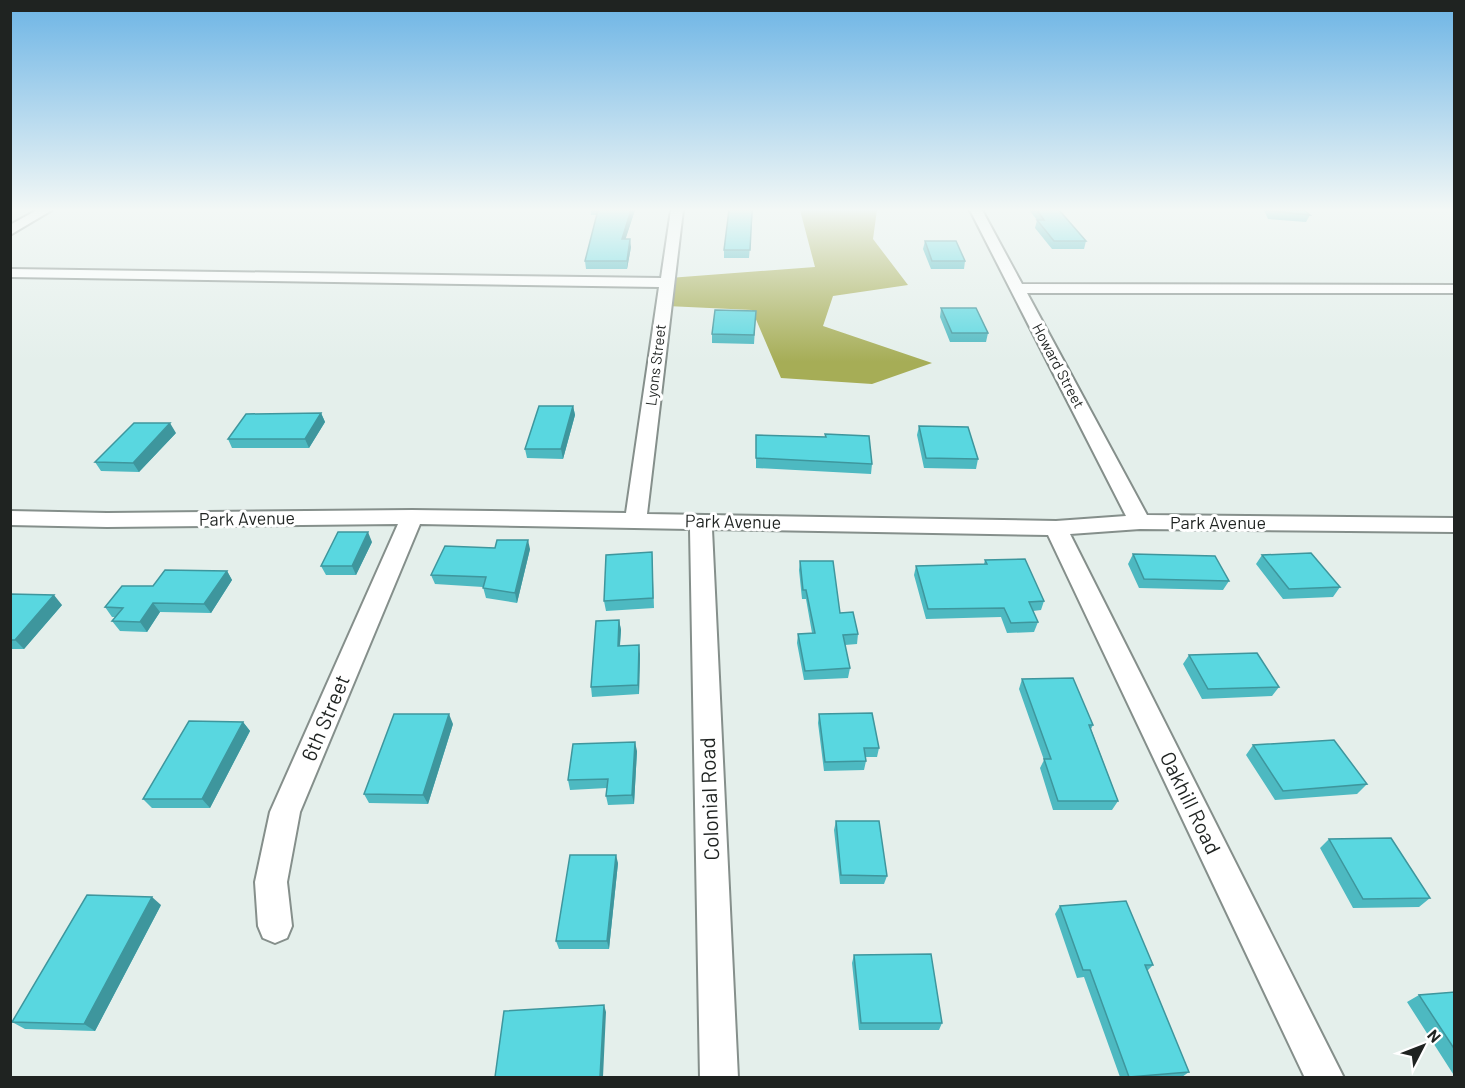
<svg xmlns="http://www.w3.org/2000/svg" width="1465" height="1088" viewBox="0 0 1465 1088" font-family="Barlow,sans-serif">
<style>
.forest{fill:#a6ad56}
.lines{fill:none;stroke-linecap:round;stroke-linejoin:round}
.street-casing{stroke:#858f8b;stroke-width:4}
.street{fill:#fff;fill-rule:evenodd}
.wall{fill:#4db9c1}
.shaded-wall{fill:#3e969d}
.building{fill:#59d7e0;stroke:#3e969d;stroke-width:1.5}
.labels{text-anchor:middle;stroke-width:6;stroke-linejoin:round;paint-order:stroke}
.far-street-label{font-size:15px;fill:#1f2321;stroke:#fff}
.street-label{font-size:18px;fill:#1f2321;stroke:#fff}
.near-street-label{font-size:21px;fill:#1f2321;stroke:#fff}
</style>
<rect width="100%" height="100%" fill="#e4efeb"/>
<path class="forest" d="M 800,210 L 877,210 L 873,239 L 908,285 L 833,296 L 823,326 L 932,363 L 872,384 L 781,378 L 752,310 L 667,306 L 669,278 L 815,267 Z"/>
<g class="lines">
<defs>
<path id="street" d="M 37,210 L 52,210 L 10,235 L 10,225 Z
M 671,210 L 683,210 L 647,514 L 1056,521 L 1126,516 L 970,210 L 982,210 L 1022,284 L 1454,285 L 1454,293 L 1027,293 L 1147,515 L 1454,518 L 1454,532 L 1140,529 L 1070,534 L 1344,1078 L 1305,1078 L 1048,535 L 712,529 L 738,1078 L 700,1078 L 690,529 L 420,524 L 300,812 L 287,882 L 292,926 L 287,938 L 275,943 L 263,938 L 258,926 L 255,882 L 270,812 L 398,524 L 107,527 L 10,525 L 10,511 L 107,513 L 412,510 L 626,513 L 659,287 L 10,277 L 10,269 L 661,278 Z"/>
</defs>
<use href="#street" class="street-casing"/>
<use href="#street" class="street"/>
</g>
<path class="wall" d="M 591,210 L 635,210 L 625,239 L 631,247 L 627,269 L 586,269 L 585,261 L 597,215 L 591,215 Z
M 753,210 L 749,258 L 724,258 L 724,250 Z
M 1029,210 L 1059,210 L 1086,241 L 1084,249 L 1052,249 L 1035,228 L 1037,220 Z
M 1264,210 L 1304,210 L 1310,215 L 1306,222 L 1268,219 Z
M 925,241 L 965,261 L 964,269 L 931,269 L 923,249 Z
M 941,308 L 988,333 L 986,342 L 950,342 L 940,317 Z
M 756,311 L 754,344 L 712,343 L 712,334 Z
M 573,406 L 575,415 L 563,459 L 527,458 L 525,449 Z
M 321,413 L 325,422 L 309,448 L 232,448 L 228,439 Z
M 919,426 L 978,459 L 976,469 L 924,468 L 917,435 Z
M 176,433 L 139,472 L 101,471 L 95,462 Z
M 756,435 L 872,464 L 871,474 L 756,468 Z
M 372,542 L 356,575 L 326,575 L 321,566 Z
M 530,549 L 517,603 L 486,598 L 483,587 L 435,584 L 431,575 Z
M 652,552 L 654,608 L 606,611 L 604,601 Z
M 1133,554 L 1229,581 L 1223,590 L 1139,588 L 1128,564 Z
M 1262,555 L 1340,587 L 1333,597 L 1283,599 L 1256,564 Z
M 985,560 L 1044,601 L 1041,610 L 1033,611 L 1038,622 L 1034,632 L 1007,633 L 1001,617 L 926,619 L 914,575 L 916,566 L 984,564 Z
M 800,561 L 840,613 L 858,634 L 857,644 L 845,645 L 850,668 L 848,678 L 804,680 L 797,643 L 798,634 L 812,633 L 806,599 L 802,599 L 799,570 Z
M 227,571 L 232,580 L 211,613 L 160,612 L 147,632 L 120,631 L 112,621 L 116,617 L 112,617 L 105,607 L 153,586 Z
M 10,594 L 62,605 L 24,649 L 10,649 Z
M 619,620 L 621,630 L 620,646 L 640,654 L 639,694 L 592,697 L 591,687 Z
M 1189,655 L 1279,687 L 1272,696 L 1202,699 L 1183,664 Z
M 1022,679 L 1093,725 L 1091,729 L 1118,801 L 1112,810 L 1053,810 L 1040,768 L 1044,760 L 1019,689 Z
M 819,714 L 879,748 L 877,757 L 866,757 L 866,761 L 864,770 L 824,771 L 818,723 Z
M 243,722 L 250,731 L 210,808 L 152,808 L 143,799 Z
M 453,724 L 428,804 L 369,803 L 364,794 Z
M 1253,745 L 1367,784 L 1357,794 L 1275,800 L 1246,755 Z
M 637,751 L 634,804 L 608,805 L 606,796 L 607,788 L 570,790 L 568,780 Z
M 836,821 L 887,876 L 884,884 L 840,884 L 834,830 Z
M 1329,839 L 1430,898 L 1419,907 L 1353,908 L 1320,848 Z
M 618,863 L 609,949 L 559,949 L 556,941 Z
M 161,905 L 95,1031 L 25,1029 L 12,1022 Z
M 1060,906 L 1153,965 L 1147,971 L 1189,1072 L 1182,1077 L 1120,1077 L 1084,977 L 1077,978 L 1055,914 Z
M 854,955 L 942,1023 L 939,1030 L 859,1030 L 852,963 Z
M 1455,992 L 1455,1077 L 1407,1002 L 1419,995 Z"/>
<path class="shaded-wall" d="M 631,210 L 635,210 L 623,247 L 622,239 Z
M 630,239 L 631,247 L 627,269 L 627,261 Z
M 573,406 L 575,415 L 563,459 L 561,449 Z
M 321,413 L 325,422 L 309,448 L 305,439 Z
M 170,423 L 176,433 L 139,472 L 133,463 Z
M 368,532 L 372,542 L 356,575 L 352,566 Z
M 528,540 L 530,549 L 517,603 L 515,593 Z
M 227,571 L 232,580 L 211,613 L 204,604 Z
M 54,595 L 62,605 L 24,649 L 15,640 Z
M 153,603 L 160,612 L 147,632 L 140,622 Z
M 619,620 L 621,630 L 619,655 L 618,646 Z
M 639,645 L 640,654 L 639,694 L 638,685 Z
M 449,714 L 453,724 L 428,804 L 423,795 Z
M 243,722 L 250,731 L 210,808 L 202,799 Z
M 635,742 L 637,751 L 634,804 L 632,795 Z
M 616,855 L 618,863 L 609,949 L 607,941 Z
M 152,897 L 161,905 L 95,1031 L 84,1024 Z
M 604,1005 L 606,1012 L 603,1077 L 600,1077 Z"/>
<path class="building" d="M 598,210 L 631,210 L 622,239 L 630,239 L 627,261 L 585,261 Z
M 729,210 L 752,210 L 750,250 L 724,250 Z
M 1037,210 L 1059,210 L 1086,241 L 1054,241 L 1037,220 L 1044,220 Z
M 1271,210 L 1304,210 L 1310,215 L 1272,211 Z
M 925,241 L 956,241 L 965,261 L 932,261 Z
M 941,308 L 976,308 L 988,333 L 952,333 Z
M 715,310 L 756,311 L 754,335 L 712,334 Z
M 539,406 L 573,406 L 561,449 L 525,449 Z
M 321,413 L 305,439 L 228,439 L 246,414 Z
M 134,423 L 170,423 L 133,463 L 95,462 Z
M 919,426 L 968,427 L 978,459 L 926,458 Z
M 825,434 L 869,436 L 872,464 L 756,458 L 756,435 L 826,437 Z
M 338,532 L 368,532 L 352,566 L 321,566 Z
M 497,540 L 528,540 L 515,593 L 483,588 L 486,577 L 431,575 L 445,546 L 495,548 Z
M 652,552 L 653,598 L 604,601 L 606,555 Z
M 1311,553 L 1340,587 L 1289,589 L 1262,555 Z
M 1133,554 L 1215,556 L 1229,581 L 1144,579 Z
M 1025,559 L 1044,601 L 1029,602 L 1038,622 L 1011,623 L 1004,608 L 928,609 L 916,566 L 987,564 L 985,560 Z
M 800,561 L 833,561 L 840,613 L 853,612 L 858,634 L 843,635 L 850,668 L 805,671 L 798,634 L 815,633 L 806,590 L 803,590 Z
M 165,570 L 227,571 L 204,604 L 153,603 L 140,622 L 112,621 L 123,608 L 105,607 L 122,586 L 153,586 Z
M 10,594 L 54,595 L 15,640 L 10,640 Z
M 619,620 L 618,646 L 639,645 L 638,685 L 591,687 L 596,621 Z
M 1257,653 L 1279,687 L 1208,689 L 1189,655 Z
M 1073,678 L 1093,725 L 1089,725 L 1118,801 L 1058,801 L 1044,759 L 1051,759 L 1022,679 Z
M 872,713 L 879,748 L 864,748 L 866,761 L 825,762 L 819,714 Z
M 394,714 L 449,714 L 423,795 L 364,794 Z
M 189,721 L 243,722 L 202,799 L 143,799 Z
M 1334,740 L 1367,784 L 1283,791 L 1253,745 Z
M 635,742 L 632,795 L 606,796 L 608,779 L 568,780 L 573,744 Z
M 836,821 L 879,821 L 887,876 L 841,875 Z
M 1391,838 L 1430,898 L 1363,899 L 1329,839 Z
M 570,855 L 616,855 L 607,941 L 556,941 Z
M 87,895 L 152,897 L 84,1024 L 12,1022 Z
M 1126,901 L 1153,965 L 1145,965 L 1189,1072 L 1129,1077 L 1090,970 L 1083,970 L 1060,906 Z
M 931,954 L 942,1023 L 861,1023 L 854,955 Z
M 1455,992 L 1455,1050 L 1419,995 Z
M 604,1005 L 600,1077 L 495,1077 L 504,1011 Z"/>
<linearGradient id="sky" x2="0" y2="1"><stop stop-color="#6cb4e5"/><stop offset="0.58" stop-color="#f3f8f6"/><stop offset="1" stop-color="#f3f8f6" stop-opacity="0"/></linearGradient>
<rect width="1465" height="362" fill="url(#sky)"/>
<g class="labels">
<g class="far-street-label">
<text transform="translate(656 365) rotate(-83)" y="5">Lyons Street</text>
<text transform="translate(1058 366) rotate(62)" y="5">Howard Street</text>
</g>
<g class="street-label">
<text transform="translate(247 519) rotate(-1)" y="6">Park Avenue</text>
<text transform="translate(733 522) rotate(1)" y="6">Park Avenue</text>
<text x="1218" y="529">Park Avenue</text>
</g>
<g class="near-street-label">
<text transform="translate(326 718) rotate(-67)" y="7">6th Street</text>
<text transform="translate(710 799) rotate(-92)" y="7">Colonial Road</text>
<text transform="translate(1190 803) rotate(64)" y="7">Oakhill Road</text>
</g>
</g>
<rect width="1465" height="1088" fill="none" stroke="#1f2321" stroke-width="24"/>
<g transform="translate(1423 1046) rotate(48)" stroke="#ffffff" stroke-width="4.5" paint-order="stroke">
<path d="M0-4.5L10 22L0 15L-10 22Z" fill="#1f2321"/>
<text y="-9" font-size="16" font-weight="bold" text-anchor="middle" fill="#1f2321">N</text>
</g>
</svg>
